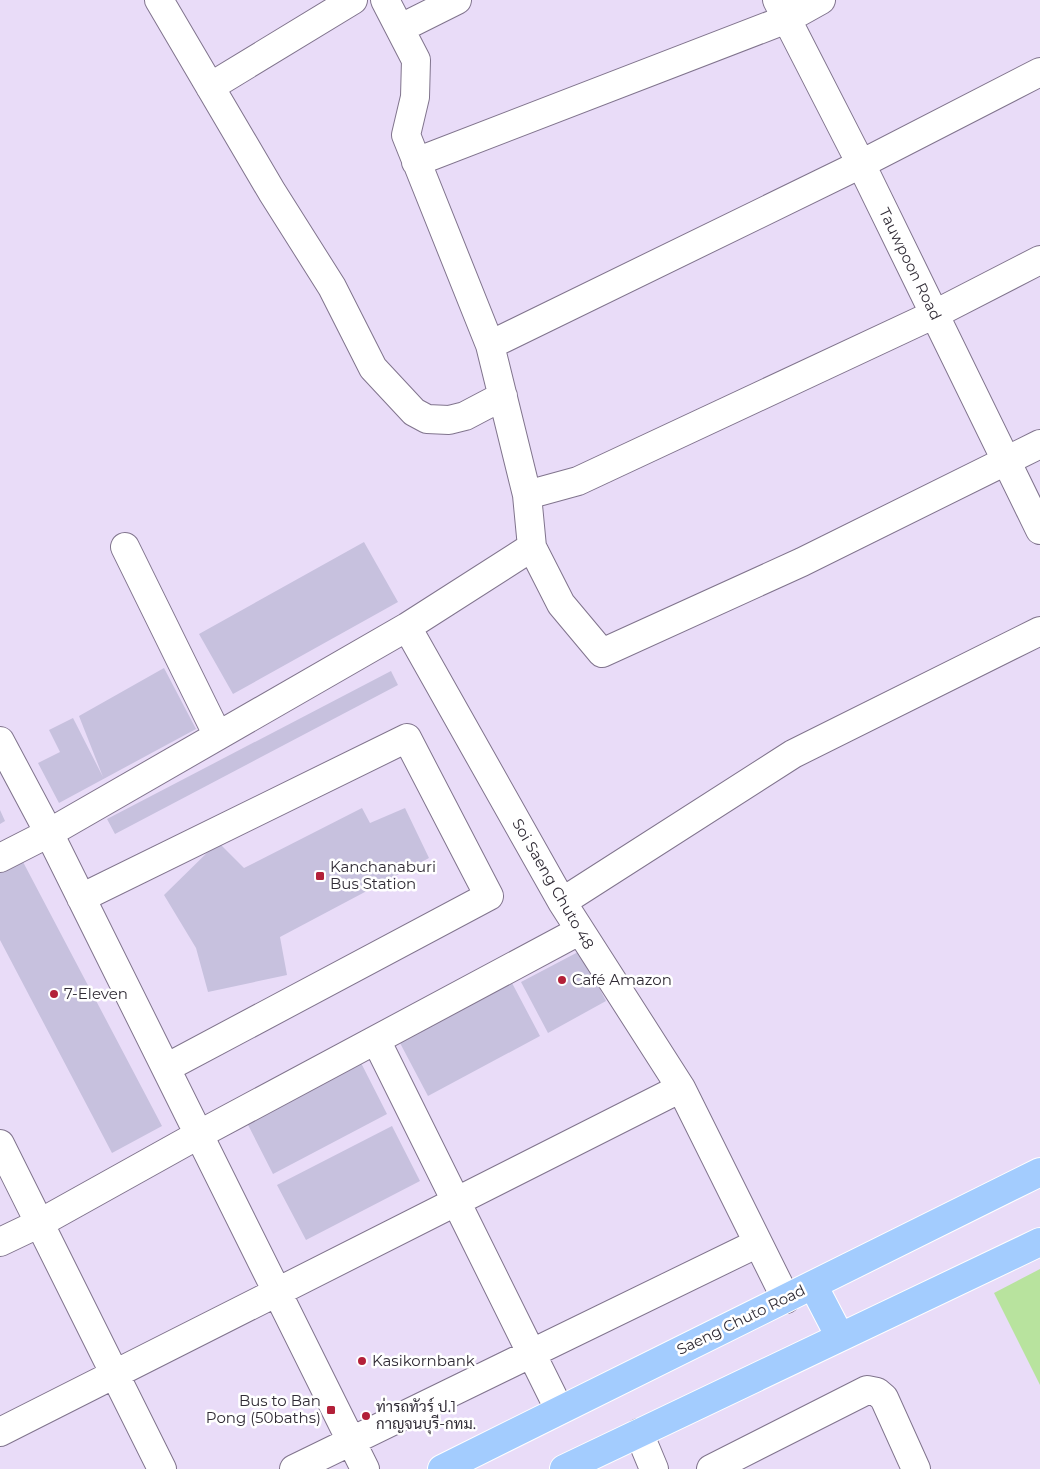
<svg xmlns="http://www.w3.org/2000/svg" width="1040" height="1469" viewBox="0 0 1040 1469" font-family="Montserrat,Sarabun,sans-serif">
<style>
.green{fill:#b8e39e}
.building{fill:#c7c1de}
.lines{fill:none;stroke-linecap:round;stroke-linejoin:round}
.minor-casing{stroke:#80748d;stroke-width:30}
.major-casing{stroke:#fff;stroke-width:30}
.minor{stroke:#fff;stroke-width:28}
.major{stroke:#a3ccfe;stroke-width:28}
.poi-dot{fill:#b32039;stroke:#fff;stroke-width:2}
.labels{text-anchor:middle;stroke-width:5;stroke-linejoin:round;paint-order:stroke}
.street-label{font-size:15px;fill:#312c36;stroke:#fff}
.poi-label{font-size:15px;fill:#312c36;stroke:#fff;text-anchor:start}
</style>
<rect width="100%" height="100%" fill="#e9dcf8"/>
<path class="green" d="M 1040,1269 L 1040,1385 L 994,1293 Z"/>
<path class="building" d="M 364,542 L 398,602 L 233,694 L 199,634 Z
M 164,668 L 196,729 L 59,803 L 38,763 L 60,752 L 49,730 L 73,718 L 103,777 L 79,716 Z
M 391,671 L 398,685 L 115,834 L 107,819 Z
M 362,808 L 370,823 L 405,808 L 429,858 L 280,937 L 287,975 L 208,992 L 196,948 L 164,895 L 218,842 L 244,868 Z
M 0,810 L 5,821 L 0,824 Z
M 22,860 L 162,1126 L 112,1153 L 0,940 L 0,872 Z
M 580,951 L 606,1001 L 548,1033 L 521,982 Z
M 512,983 L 540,1036 L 428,1096 L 400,1043 Z
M 359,1059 L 387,1114 L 273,1174 L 245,1119 Z
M 392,1126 L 420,1181 L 306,1240 L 277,1185 Z"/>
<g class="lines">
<defs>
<path id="minor" d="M 159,0 L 272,192 L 332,287 L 373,368 L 414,412 L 427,419 L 449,420 L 465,416 L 503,396
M 777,0 L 861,164 L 1040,530
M 401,28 L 457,0
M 210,87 L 353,0
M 416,162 L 787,19 L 821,0
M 490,345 L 861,164 L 1040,72
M 527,495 L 578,481 L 935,314 L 1040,260
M 125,547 L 217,734
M 532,547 L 561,604 L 602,653 L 802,562 L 1040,444
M 407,627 L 562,902 L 681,1088 L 786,1299
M 0,741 L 49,833 L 365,1469
M 0,858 L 49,833 L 407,627 L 532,547 L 527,495 L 490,345 L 406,135 L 415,97 L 416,60 L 385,0
M 81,898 L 407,738 L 489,896 L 166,1068
M 562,902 L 793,754 L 1040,631
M 376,1040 L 559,1409
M 0,1144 L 162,1469
M 0,1242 L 40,1223 L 198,1135 L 579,931
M 0,1432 L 681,1088
M 639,1433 L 654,1469
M 294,1469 L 758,1243
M 711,1469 L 867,1390 L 877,1392 L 884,1398 L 916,1469"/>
<path id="major" d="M 813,1285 L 840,1337
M 442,1469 L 1040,1172
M 564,1469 L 1040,1242"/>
</defs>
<use href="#minor" class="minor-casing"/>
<use href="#major" class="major-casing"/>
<use href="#minor" class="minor"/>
<use href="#major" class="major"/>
</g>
<g class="poi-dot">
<rect x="315" y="871" width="10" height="10" rx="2.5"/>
<circle cx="562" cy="980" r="5"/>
<circle cx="54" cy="994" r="5"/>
<circle cx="362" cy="1361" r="5"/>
<rect x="326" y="1405" width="10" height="10" rx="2.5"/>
<circle cx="366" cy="1416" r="5"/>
</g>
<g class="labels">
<g class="street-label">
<text transform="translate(910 264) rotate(64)" y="5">Tauwpoon Road</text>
<text transform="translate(553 884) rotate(60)" y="5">Soi Saeng Chuto 48</text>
<text transform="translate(741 1320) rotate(-26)" y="5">Saeng Chuto Road</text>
</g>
<g class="poi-label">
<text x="330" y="872">Kanchanaburi<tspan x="330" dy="17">Bus Station</tspan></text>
<text x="572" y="985">Café Amazon</text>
<text x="64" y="999">7-Eleven</text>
<text x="372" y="1366">Kasikornbank</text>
<text x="321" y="1406" text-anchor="end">Bus to Ban<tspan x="321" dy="17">Pong (50baths)</tspan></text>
<text x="376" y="1412">ท่ารถทัวร์ ป.1<tspan x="376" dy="17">กาญจนบุรี-กทม.</tspan></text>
</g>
</g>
</svg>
